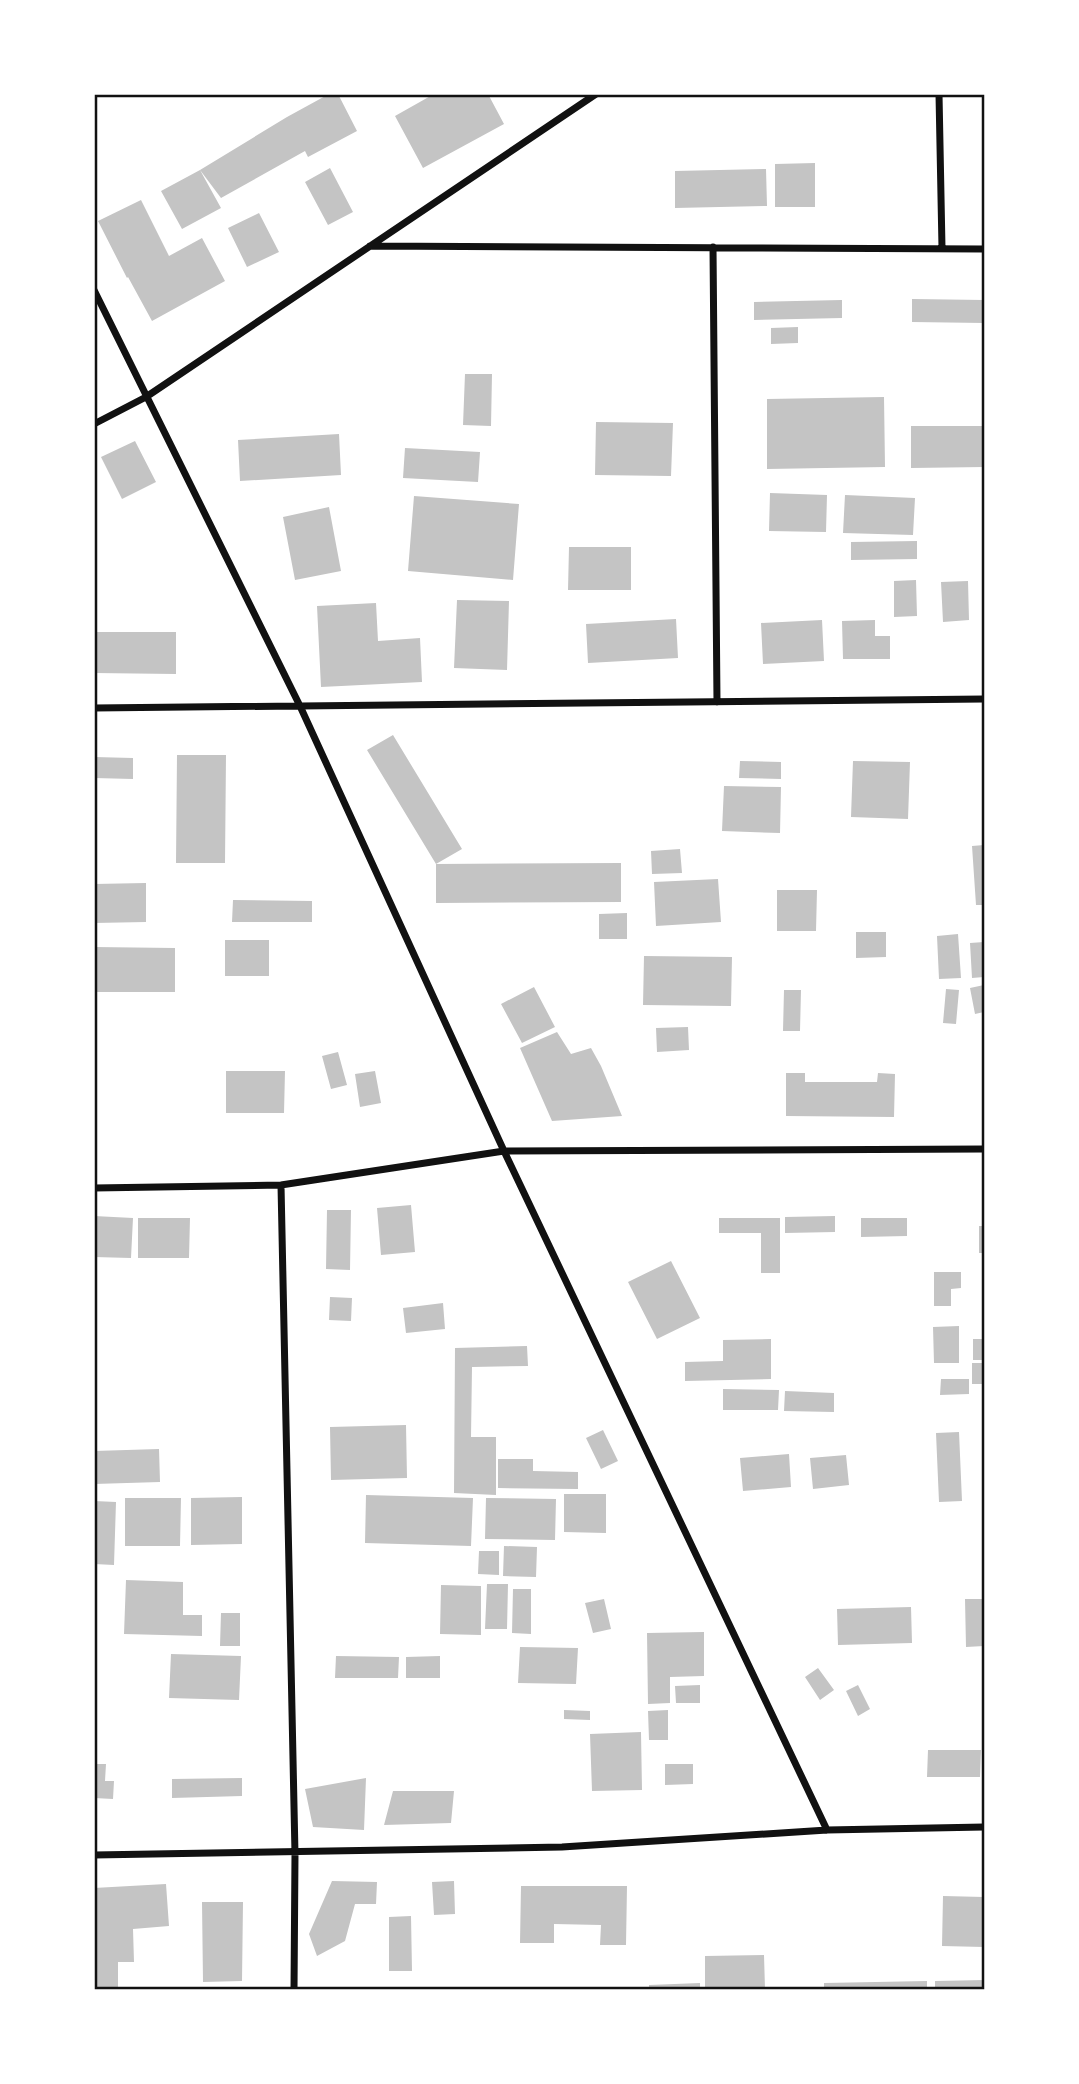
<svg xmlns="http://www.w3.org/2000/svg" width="1079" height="2084" viewBox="0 0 1079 2084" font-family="'Noto Sans',sans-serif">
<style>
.building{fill:#c4c4c4}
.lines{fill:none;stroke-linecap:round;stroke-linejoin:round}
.minor{stroke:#111;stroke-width:7}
.neatline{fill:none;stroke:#111;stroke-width:2.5}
</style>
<rect width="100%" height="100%" fill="#fff"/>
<path class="building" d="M 329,94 L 338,94 L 357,131 L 308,157 L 305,151 L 221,198 L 200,170 L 287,117 Z
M 434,94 L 488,94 L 504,124 L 423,168 L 395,116 Z
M 815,163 L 815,207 L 775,207 L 775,164 Z
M 330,168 L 353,212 L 328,225 L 305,182 Z
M 766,169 L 767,206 L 675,208 L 675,171 Z
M 200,170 L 221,208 L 182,229 L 161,191 Z
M 141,200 L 169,256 L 202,238 L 225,281 L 152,321 L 128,277 L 127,278 L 98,221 Z
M 259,213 L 279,252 L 247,267 L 228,228 Z
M 912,299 L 984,300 L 984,323 L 912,322 Z
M 842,300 L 842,318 L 754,320 L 754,302 Z
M 798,327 L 798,343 L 771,344 L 771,328 Z
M 465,374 L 492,374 L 491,426 L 463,425 Z
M 884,397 L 885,467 L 767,469 L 767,399 Z
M 596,422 L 673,423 L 671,476 L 595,475 Z
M 911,426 L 984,426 L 984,467 L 911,468 Z
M 339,434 L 341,475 L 240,481 L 238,440 Z
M 135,441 L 156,482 L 122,499 L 101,457 Z
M 405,448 L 480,452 L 478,482 L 403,478 Z
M 770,493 L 827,495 L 826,532 L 769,531 Z
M 845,495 L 915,498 L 913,535 L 843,533 Z
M 414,496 L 519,504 L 513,580 L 408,571 Z
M 329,507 L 341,571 L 295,580 L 283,517 Z
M 917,541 L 917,559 L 851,560 L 851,542 Z
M 569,547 L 631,547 L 631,590 L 568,590 Z
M 916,580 L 917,616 L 894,617 L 894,581 Z
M 968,581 L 969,620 L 943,622 L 941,582 Z
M 457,600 L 509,601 L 507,670 L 454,668 Z
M 376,603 L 378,641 L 420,638 L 422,682 L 321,687 L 317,606 Z
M 676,619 L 678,658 L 588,663 L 586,624 Z
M 822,620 L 824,661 L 763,664 L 761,623 Z
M 875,620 L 875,636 L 890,636 L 890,659 L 843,659 L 842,621 Z
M 94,632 L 176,632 L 176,674 L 94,673 Z
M 393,735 L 462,849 L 436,864 L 621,863 L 621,902 L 436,903 L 436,864 L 367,750 Z
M 177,755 L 226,755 L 225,863 L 176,863 Z
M 94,757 L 133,758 L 133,779 L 94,778 Z
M 740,761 L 781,762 L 781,779 L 739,778 Z
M 853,761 L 910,762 L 908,819 L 851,817 Z
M 724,786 L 781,787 L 780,833 L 722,831 Z
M 984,845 L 984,905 L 976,905 L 972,846 Z
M 680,849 L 682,873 L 652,874 L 651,851 Z
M 718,879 L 721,922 L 656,926 L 654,882 Z
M 146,883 L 146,922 L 94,923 L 94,884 Z
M 777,890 L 817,890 L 816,931 L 777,931 Z
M 233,900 L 312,901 L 312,922 L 232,922 Z
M 627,913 L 627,939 L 599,939 L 599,914 Z
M 856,932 L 886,932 L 886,957 L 856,958 Z
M 958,934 L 961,978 L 939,979 L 937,936 Z
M 225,940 L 269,940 L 269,976 L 225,976 Z
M 984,942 L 984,977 L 972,978 L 970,943 Z
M 94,947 L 175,948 L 175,992 L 94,992 Z
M 644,956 L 732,957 L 731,1006 L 643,1005 Z
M 984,985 L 984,1012 L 975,1014 L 970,988 Z
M 534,987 L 555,1027 L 522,1043 L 501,1004 Z
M 946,989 L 959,990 L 956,1024 L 943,1023 Z
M 784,990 L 801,990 L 800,1031 L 783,1031 Z
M 688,1027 L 689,1050 L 657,1052 L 656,1028 Z
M 557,1032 L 571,1054 L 591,1048 L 601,1066 L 622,1116 L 552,1121 L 520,1048 Z
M 338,1052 L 347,1085 L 331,1089 L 322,1056 Z
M 226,1071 L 285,1071 L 284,1113 L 226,1113 Z
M 375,1071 L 381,1103 L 360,1107 L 355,1074 Z
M 786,1073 L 805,1073 L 805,1082 L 877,1082 L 878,1073 L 895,1074 L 894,1117 L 786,1116 Z
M 411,1205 L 415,1252 L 381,1255 L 377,1208 Z
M 327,1210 L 351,1210 L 350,1270 L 326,1269 Z
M 94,1216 L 133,1218 L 131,1258 L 94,1257 Z
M 835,1216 L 835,1232 L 785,1233 L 785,1217 Z
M 138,1218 L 190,1218 L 189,1258 L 138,1258 Z
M 719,1218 L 780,1218 L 780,1273 L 761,1273 L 761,1233 L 719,1233 Z
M 861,1218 L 907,1218 L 907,1236 L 861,1237 Z
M 979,1226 L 984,1226 L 984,1253 L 979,1253 Z
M 671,1261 L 700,1318 L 657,1339 L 628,1282 Z
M 934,1272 L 961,1272 L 961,1288 L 951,1289 L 951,1306 L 934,1306 Z
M 330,1297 L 352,1298 L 351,1321 L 329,1320 Z
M 443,1303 L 445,1329 L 406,1333 L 403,1308 Z
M 959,1326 L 959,1363 L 934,1363 L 933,1327 Z
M 771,1339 L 771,1379 L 685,1381 L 685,1362 L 723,1361 L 723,1340 Z
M 973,1339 L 984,1339 L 984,1360 L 973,1360 Z
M 527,1346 L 528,1366 L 472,1367 L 471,1437 L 496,1437 L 496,1495 L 454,1493 L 455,1348 Z
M 972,1363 L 984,1363 L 984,1384 L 972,1384 Z
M 941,1379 L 969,1379 L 969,1394 L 940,1395 Z
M 723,1389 L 779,1390 L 778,1410 L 723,1410 Z
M 785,1391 L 834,1393 L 834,1412 L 784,1411 Z
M 406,1425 L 407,1478 L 331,1480 L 330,1427 Z
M 603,1430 L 618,1461 L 601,1469 L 586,1438 Z
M 959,1432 L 962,1501 L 939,1502 L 936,1433 Z
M 159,1449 L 160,1482 L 94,1484 L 94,1451 Z
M 789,1454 L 791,1487 L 743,1491 L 740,1458 Z
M 846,1455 L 849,1485 L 813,1489 L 810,1458 Z
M 498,1459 L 533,1459 L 533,1471 L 578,1472 L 578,1489 L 498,1488 Z
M 564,1494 L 606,1494 L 606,1533 L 564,1532 Z
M 366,1495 L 473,1498 L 471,1546 L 365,1543 Z
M 242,1497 L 242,1544 L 191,1545 L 191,1498 Z
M 125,1498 L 181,1498 L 180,1546 L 125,1546 Z
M 486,1498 L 556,1499 L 555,1540 L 485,1539 Z
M 94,1501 L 116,1502 L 114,1565 L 94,1564 Z
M 504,1546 L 537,1547 L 536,1577 L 503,1576 Z
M 479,1551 L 499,1551 L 499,1575 L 478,1574 Z
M 126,1580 L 183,1582 L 183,1615 L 202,1615 L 202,1636 L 124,1634 Z
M 487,1584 L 508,1584 L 507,1629 L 485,1629 Z
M 441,1585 L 481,1586 L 481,1635 L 440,1634 Z
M 513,1589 L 531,1589 L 531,1634 L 512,1633 Z
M 604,1599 L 611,1629 L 593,1633 L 585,1603 Z
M 965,1599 L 984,1599 L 984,1646 L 966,1647 Z
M 911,1607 L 912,1643 L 838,1645 L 837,1609 Z
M 221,1613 L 240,1613 L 240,1646 L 220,1646 Z
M 704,1632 L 704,1676 L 670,1677 L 670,1703 L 648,1704 L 647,1633 Z
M 520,1647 L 578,1648 L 576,1684 L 518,1683 Z
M 171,1654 L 241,1656 L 239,1700 L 169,1698 Z
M 336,1656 L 399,1657 L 398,1678 L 335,1678 Z
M 440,1656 L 440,1678 L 406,1678 L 406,1657 Z
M 818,1668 L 834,1690 L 820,1700 L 805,1677 Z
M 700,1685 L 700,1703 L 676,1703 L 675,1686 Z
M 858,1685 L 870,1709 L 858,1716 L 846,1691 Z
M 564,1710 L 590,1711 L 590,1720 L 564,1719 Z
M 668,1710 L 668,1740 L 649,1740 L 648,1711 Z
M 641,1732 L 642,1790 L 592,1791 L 590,1734 Z
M 928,1750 L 981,1750 L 980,1777 L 927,1777 Z
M 94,1764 L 106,1764 L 105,1781 L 114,1781 L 113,1799 L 94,1798 Z
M 665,1764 L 693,1764 L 693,1784 L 665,1785 Z
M 242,1778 L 242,1796 L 172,1798 L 172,1779 Z
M 366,1778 L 364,1830 L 313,1827 L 305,1789 Z
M 393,1791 L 454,1791 L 451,1823 L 384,1825 Z
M 332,1881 L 377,1882 L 376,1904 L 355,1904 L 345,1941 L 317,1956 L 309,1934 Z
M 454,1881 L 455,1914 L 434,1915 L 432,1882 Z
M 166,1884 L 169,1926 L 133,1929 L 134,1962 L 118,1962 L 118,1990 L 94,1990 L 94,1888 Z
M 521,1886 L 627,1886 L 626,1945 L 600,1945 L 601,1925 L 554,1924 L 554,1943 L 520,1943 Z
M 943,1896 L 984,1897 L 984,1947 L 942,1946 Z
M 202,1902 L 243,1902 L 242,1981 L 203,1982 Z
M 411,1916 L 412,1971 L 389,1971 L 389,1917 Z
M 764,1955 L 765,1989 L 705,1990 L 705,1956 Z
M 984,1980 L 984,1990 L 935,1990 L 935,1981 Z
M 927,1981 L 927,1990 L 824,1990 L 824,1983 Z
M 700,1983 L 700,1990 L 649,1990 L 649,1985 Z"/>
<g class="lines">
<path class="minor" d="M 939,94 L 942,248
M 370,246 L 984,249
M 713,247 L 717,702
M 94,290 L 300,706 L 504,1151 L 827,1830
M 94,424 L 146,397 L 596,94
M 94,708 L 984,699
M 281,1185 L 295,1854 L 294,1990
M 94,1188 L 281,1185 L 504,1151 L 984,1149
M 94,1855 L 562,1847 L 827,1830 L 984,1827"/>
</g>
<rect width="1079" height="2084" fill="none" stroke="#ffffff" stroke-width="192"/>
<rect x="96" y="96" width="887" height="1892" class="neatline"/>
</svg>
